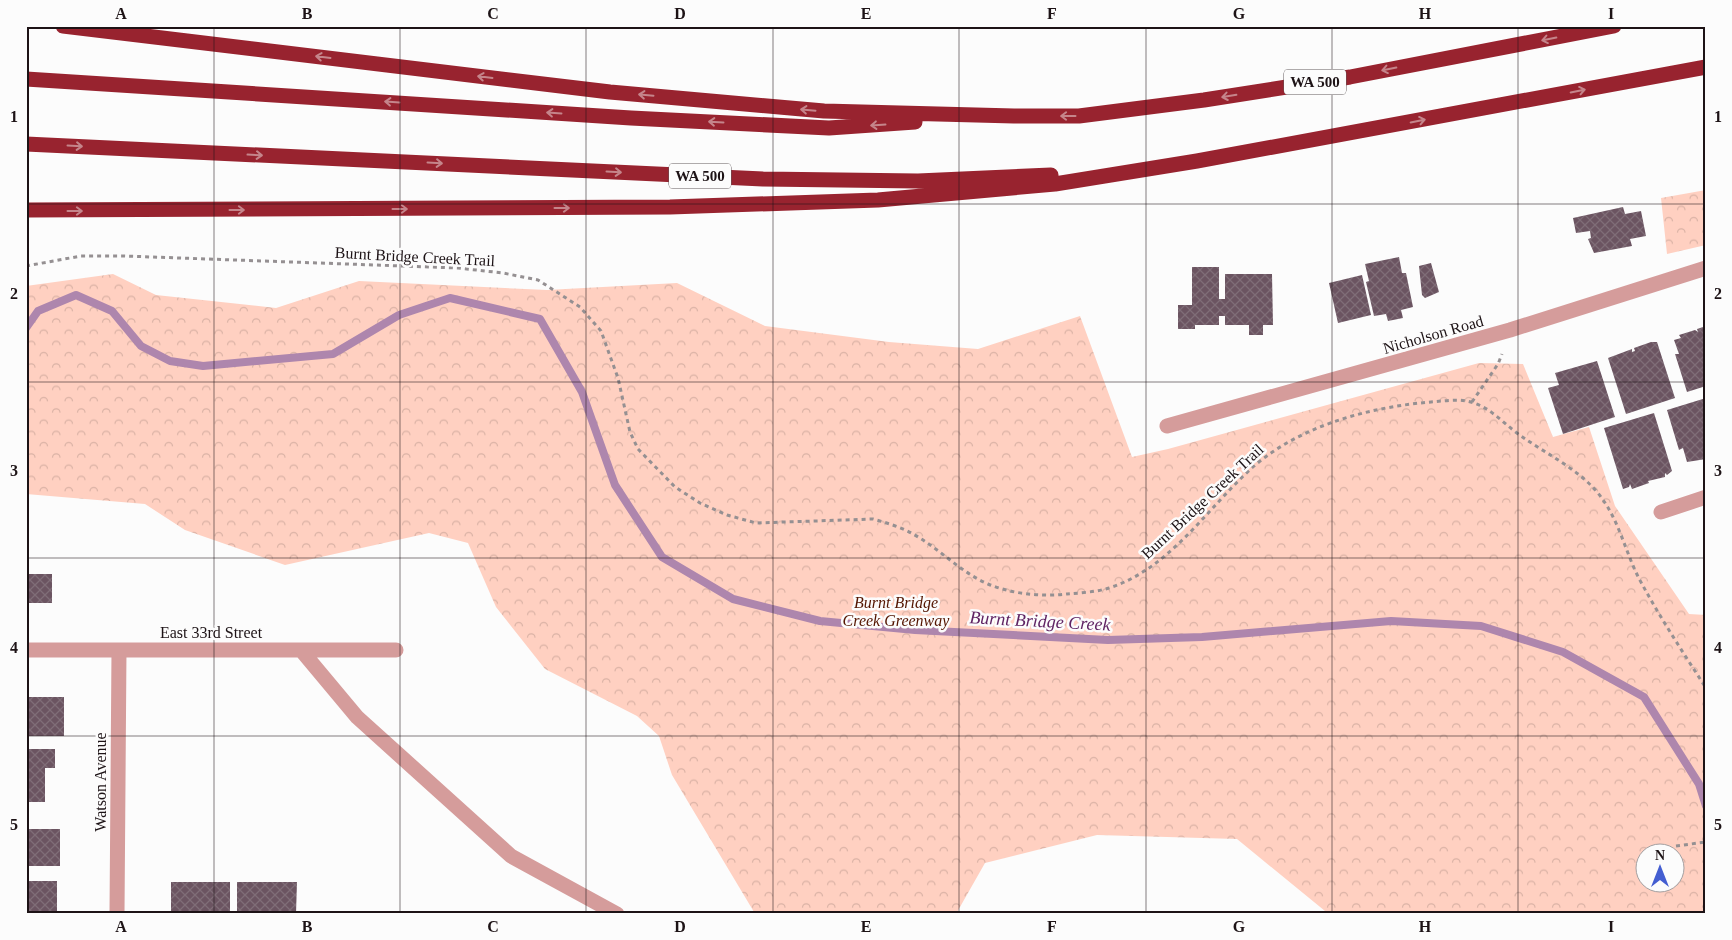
<svg xmlns="http://www.w3.org/2000/svg" width="1732" height="940" viewBox="0 0 1732 940" font-family="Georgia,serif">
<style>
.forest{fill:url(#forest-crowns);fill-rule:evenodd}
.lines{fill:none;stroke-linecap:round;stroke-linejoin:round}
.stream{stroke:#ae86ad;stroke-width:8}
.building{fill:url(#building-cross-hatch)}
.path{stroke:#959092;stroke-width:3;stroke-dasharray:4 4;stroke-linecap:butt}
.minor{stroke:#d59c9b;stroke-width:15}
.highway{stroke:#98232f;stroke-width:15}
.oneway{stroke:#c5858b}
.grid{fill:none;stroke:#1d1316;stroke-width:1;stroke-opacity:0.55}
.labels{text-anchor:middle;stroke-width:5;stroke-linejoin:round;paint-order:stroke}
.shield{fill:#fcfcfc;stroke:#60595b;stroke-width:1}
.shield-label{font-size:15px;font-weight:bold;fill:#1d1316}
.street-label{font-size:16px;fill:#1d1316;stroke:#fcfcfc}
.park-label{font-size:16px;font-style:italic;fill:#541500;stroke:#fcfcfc}
.water-label{font-size:18px;font-style:italic;fill:#602464;stroke:#fcfcfc}
.neatline{fill:none;stroke:#1d1316;stroke-width:2}
.grid-label{font-size:16px;text-anchor:middle;font-weight:bold;fill:#1d1316}
</style>
<defs>
<pattern id="forest-crowns" width="20" height="18" patternUnits="userSpaceOnUse" patternTransform="scale(1.25)"><rect width="20" height="18" fill="#ffd0c1"/><path d="M2 6a3 3 0 1 1 6 0M12 15a3 3 0 1 1 6 0" fill="none" stroke="#dab2a5"/></pattern>
<pattern id="building-cross-hatch" width="8" height="8" patternUnits="userSpaceOnUse" patternTransform="scale(1.25)"><rect width="8" height="8" fill="#6b5461"/><path d="M0 0l8 8M0 8l8-8" fill="none" stroke="#7f6d77"/></pattern>
</defs>
<rect width="100%" height="100%" fill="#fcfcfc"/>
<path class="forest" d="M 1706,190 L 1706,245 L 1667,254 L 1661,198 Z
M 113,274 L 156,295 L 276,308 L 359,281 L 547,290 L 677,283 L 765,326 L 889,342 L 978,349 L 1080,316 L 1132,457 L 1168,449 L 1479,363 L 1523,364 L 1553,437 L 1589,427 L 1615,506 L 1689,614 L 1706,615 L 1706,914 L 1339,914 L 1325,911 L 1237,839 L 1097,835 L 985,863 L 956,914 L 757,914 L 754,912 L 672,775 L 659,736 L 637,716 L 545,669 L 496,607 L 468,543 L 429,533 L 285,565 L 185,530 L 145,504 L 26,494 L 26,286 ZM 1644,852 L 1674,852 L 1674,882 L 1644,882 Z"/>
<g class="lines">
<path class="stream" d="M 26,328 L 38,311 L 76,295 L 112,311 L 141,346 L 170,361 L 203,366 L 333,354 L 399,315 L 450,298 L 540,319 L 582,392 L 615,485 L 662,557 L 733,599 L 820,621 L 915,630 L 1108,640 L 1202,637 L 1391,621 L 1481,626 L 1563,652 L 1644,697 L 1699,784 L 1706,806"/>
</g>
<path class="building" d="M 1623,207 L 1625,214 L 1641,211 L 1646,236 L 1630,239 L 1632,246 L 1594,253 L 1588,239 L 1591,238 L 1590,231 L 1576,233 L 1573,218 Z
M 1399,257 L 1402,273 L 1406,273 L 1413,307 L 1401,310 L 1403,318 L 1388,321 L 1386,314 L 1374,316 L 1366,282 L 1369,281 L 1365,264 Z
M 1431,263 L 1439,292 L 1425,298 L 1422,295 L 1419,266 Z
M 1192,267 L 1219,267 L 1219,299 L 1225,299 L 1225,274 L 1272,274 L 1273,325 L 1263,325 L 1263,335 L 1249,335 L 1249,325 L 1225,325 L 1225,316 L 1219,316 L 1219,325 L 1195,325 L 1195,329 L 1178,329 L 1178,305 L 1192,305 Z
M 1362,275 L 1371,315 L 1338,323 L 1329,283 Z
M 1706,326 L 1706,386 L 1687,392 L 1675,354 L 1679,354 L 1674,340 L 1681,338 L 1679,335 L 1695,330 L 1698,332 L 1697,329 Z
M 1651,342 L 1657,342 L 1675,398 L 1626,414 L 1608,358 L 1632,349 L 1632,352 L 1635,351 L 1634,348 Z
M 1597,361 L 1615,417 L 1563,434 L 1548,388 L 1559,385 L 1555,373 Z
M 1706,398 L 1706,459 L 1687,462 L 1683,448 L 1679,450 L 1667,410 Z
M 1654,413 L 1672,471 L 1667,475 L 1665,473 L 1665,477 L 1648,481 L 1649,483 L 1632,489 L 1630,484 L 1629,487 L 1623,489 L 1604,428 Z
M 26,574 L 52,574 L 52,603 L 26,603 Z
M 26,697 L 64,697 L 64,736 L 26,736 Z
M 26,749 L 55,749 L 55,768 L 45,768 L 45,802 L 26,802 Z
M 26,829 L 60,829 L 60,866 L 26,866 Z
M 26,881 L 57,881 L 57,914 L 26,914 Z
M 171,882 L 230,882 L 230,914 L 171,914 Z
M 237,882 L 297,882 L 296,914 L 237,914 Z"/>
<g class="lines">
<path class="path" d="M 26,266 L 81,256 L 124,256 L 458,268 L 503,273 L 538,280 L 580,307 L 601,331 L 618,378 L 630,432 L 638,449 L 675,487 L 700,503 L 727,515 L 756,523 L 873,519 C 887,523 901,527 913,534 C 939,548 960,572 988,584 C 1012,594 1041,597 1067,594 C 1080,593 1096,592 1109,588 C 1171,568 1207,508 1254,466 C 1302,425 1370,407 1431,402 C 1445,401 1460,398 1474,403 C 1492,409 1505,425 1521,436 C 1548,455 1582,471 1601,497 C 1621,524 1626,556 1642,584 C 1661,619 1684,654 1706,688
M 1472,402 L 1498,364 L 1502,354
M 1676,846 L 1706,842"/>
<path class="minor" d="M 1167,426 L 1510,330 L 1706,268
M 1661,512 L 1706,497
M 26,650 L 396,650
M 301,650 L 357,717 L 511,856 L 617,914
M 117,914 L 119,650"/>
<path class="highway" d="M 63,26 L 610,92 L 824,111 L 1014,116 L 1079,116 L 1204,100 L 1350,77 L 1614,26
M 26,79 L 631,118 L 829,128 L 915,122
M 26,144 L 763,179 L 918,181 L 1051,175
M 26,210 L 670,207 L 878,200 L 1055,184 L 1197,161 L 1706,67"/>
</g>
<defs><path id="oneway-shaft" d="M-6 0H5M1.5-3L5.5 0L1.5 3" fill="none" stroke-width="1.6" stroke-linecap="round" stroke-linejoin="round" transform="scale(1.25)"/></defs>
<g class="oneway">
<use href="#oneway-shaft" transform="translate(1549 39) rotate(169)"/>
<use href="#oneway-shaft" transform="translate(323 57) rotate(-173)"/>
<use href="#oneway-shaft" transform="translate(1389 69) rotate(169)"/>
<use href="#oneway-shaft" transform="translate(485 77) rotate(-173)"/>
<use href="#oneway-shaft" transform="translate(1578 91) rotate(-11)"/>
<use href="#oneway-shaft" transform="translate(646 95) rotate(-175)"/>
<use href="#oneway-shaft" transform="translate(1229 96) rotate(171)"/>
<use href="#oneway-shaft" transform="translate(392 102) rotate(-176)"/>
<use href="#oneway-shaft" transform="translate(808 110) rotate(-175)"/>
<use href="#oneway-shaft" transform="translate(554 113) rotate(-176)"/>
<use href="#oneway-shaft" transform="translate(1068 116) rotate(180)"/>
<use href="#oneway-shaft" transform="translate(1418 121) rotate(-11)"/>
<use href="#oneway-shaft" transform="translate(716 122) rotate(-177)"/>
<use href="#oneway-shaft" transform="translate(878 125) rotate(176)"/>
<use href="#oneway-shaft" transform="translate(75 146) rotate(3)"/>
<use href="#oneway-shaft" transform="translate(255 155) rotate(3)"/>
<use href="#oneway-shaft" transform="translate(435 163) rotate(3)"/>
<use href="#oneway-shaft" transform="translate(614 172) rotate(3)"/>
<use href="#oneway-shaft" transform="translate(562 208)"/>
<use href="#oneway-shaft" transform="translate(400 209)"/>
<use href="#oneway-shaft" transform="translate(237 210)"/>
<use href="#oneway-shaft" transform="translate(75 211)"/>
</g>
<path class="grid" d="M 214,26 L 214,914M 400,26 L 400,914M 586,26 L 586,914M 773,26 L 773,914M 959,26 L 959,914M 1146,26 L 1146,914M 1332,26 L 1332,914M 1518,26 L 1518,914M 26,204 L 1706,204M 26,382 L 1706,382M 26,558 L 1706,558M 26,736 L 1706,736"/>
<g class="labels">
<g class="shield">
<rect x="1284" y="69.5" width="62" height="25" rx="4"/>
<rect x="669" y="163.5" width="62" height="25" rx="4"/>
</g>
<g class="shield-label">
<text x="1315" y="87">WA 500</text>
<text x="700" y="181">WA 500</text>
</g>
<g class="street-label">
<text transform="translate(415 256) rotate(3)" y="6">Burnt Bridge Creek Trail</text>
<text transform="translate(1433 334) rotate(-16)" y="6">Nicholson Road</text>
<text transform="translate(1202 501) rotate(-43)" y="6">Burnt Bridge Creek Trail</text>
<text x="211" y="638">East 33rd Street</text>
<text transform="translate(100 782) rotate(-90)" y="6">Watson Avenue</text>
</g>
<g class="park-label">
<text x="896" y="608">Burnt Bridge<tspan x="896" dy="18">Creek Greenway</tspan></text>
</g>
<g class="water-label">
<text transform="translate(1040 621) rotate(3)" y="6">Burnt Bridge Creek</text>
</g>
</g>
<rect width="1732" height="940" fill="none" stroke="#fcfcfc" stroke-width="55"/>
<g transform="translate(1660 868)"><circle r="24" fill="#fcfcfc" stroke="#a39fa0"/>
<path d="M0-4L9 19L0 12L-9 19Z" fill="#445ed1"/>
<text y="-8" font-size="14" font-weight="bold" text-anchor="middle" fill="#1d1316">N</text>
</g>
<rect x="28" y="28" width="1676" height="884" class="neatline"/>
<g class="grid-label">
<text x="121" y="19">A</text>
<text x="307" y="19">B</text>
<text x="493" y="19">C</text>
<text x="680" y="19">D</text>
<text x="866" y="19">E</text>
<text x="1052" y="19">F</text>
<text x="1239" y="19">G</text>
<text x="1425" y="19">H</text>
<text x="1611" y="19">I</text>
<text x="14" y="122">1</text>
<text x="1718" y="122">1</text>
<text x="14" y="299">2</text>
<text x="1718" y="299">2</text>
<text x="14" y="476">3</text>
<text x="1718" y="476">3</text>
<text x="14" y="653">4</text>
<text x="1718" y="653">4</text>
<text x="14" y="830">5</text>
<text x="1718" y="830">5</text>
<text x="121" y="932">A</text>
<text x="307" y="932">B</text>
<text x="493" y="932">C</text>
<text x="680" y="932">D</text>
<text x="866" y="932">E</text>
<text x="1052" y="932">F</text>
<text x="1239" y="932">G</text>
<text x="1425" y="932">H</text>
<text x="1611" y="932">I</text>
</g>
</svg>
